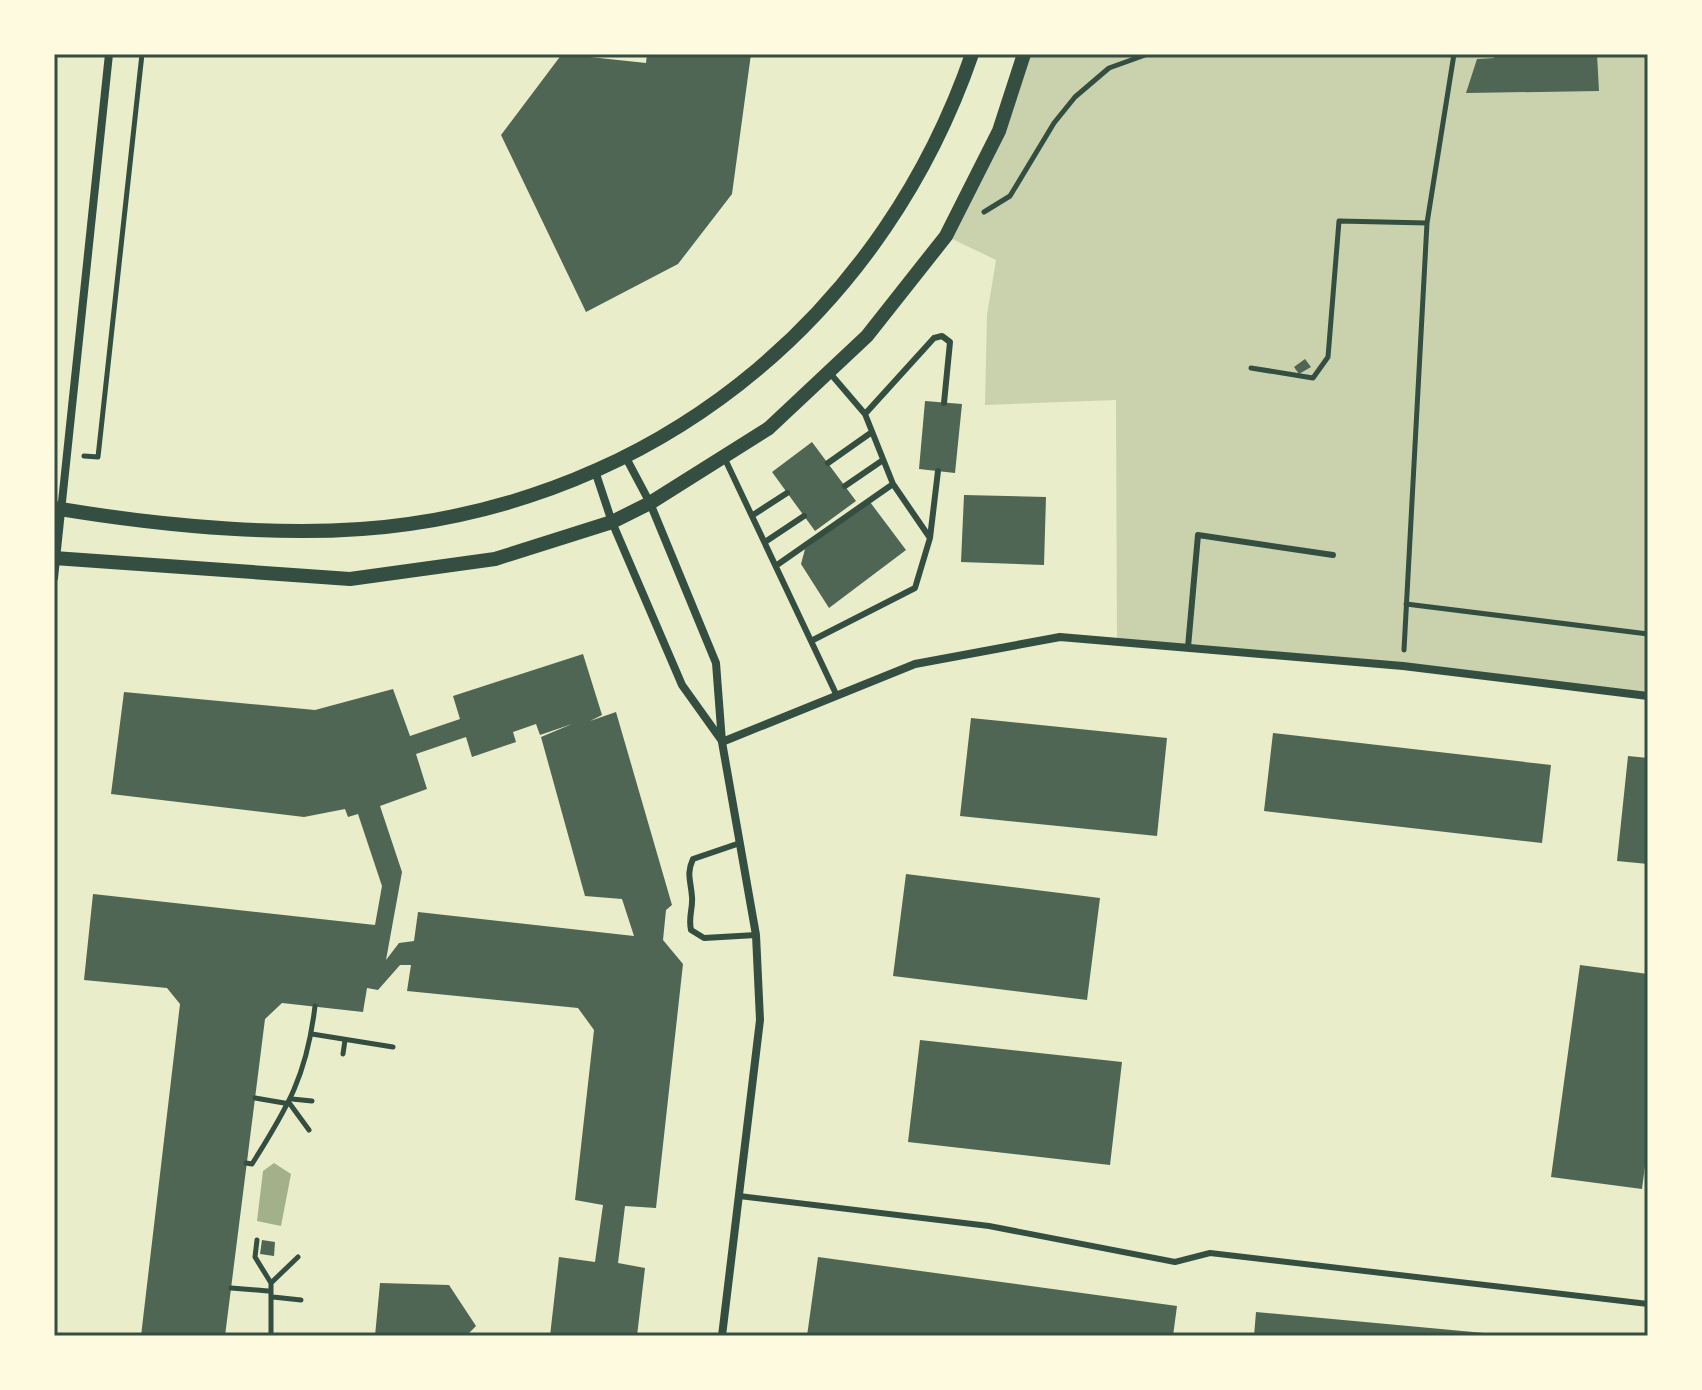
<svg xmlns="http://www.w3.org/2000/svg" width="1702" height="1390" viewBox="0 0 1702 1390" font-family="Manrope,sans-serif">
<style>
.green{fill:#cad2ad}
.water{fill:#a3b18a}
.building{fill:#4f6655;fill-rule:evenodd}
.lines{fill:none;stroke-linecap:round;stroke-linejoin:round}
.path{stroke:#344e41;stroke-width:5}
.service{stroke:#344e41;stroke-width:6}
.minor{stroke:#344e41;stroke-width:8}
.tertiary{stroke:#344e41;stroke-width:14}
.neatline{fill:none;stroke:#344e41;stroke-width:3}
</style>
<rect width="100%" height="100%" fill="#e9edc9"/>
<path class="green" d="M 1024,54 L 1648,54 L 1648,696 L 1403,666 L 1117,642 L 1116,400 L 985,405 L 987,315 L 996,260 L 946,236 L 999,131 Z"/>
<path class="water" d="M 274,1163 L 291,1174 L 281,1226 L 257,1221 L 263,1171 Z"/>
<path class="building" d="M 562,54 L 646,63 L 647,54 L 751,54 L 732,194 L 678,264 L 586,312 L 501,135 Z
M 1494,54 L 1597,54 L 1599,91 L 1466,93 L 1477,59 L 1494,58 Z
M 1305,359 L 1311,367 L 1299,374 L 1294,367 Z
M 925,401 L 962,404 L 955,473 L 919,469 Z
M 812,442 L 856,501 L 815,531 L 772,472 Z
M 964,495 L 1046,497 L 1044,565 L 961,562 Z
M 870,502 L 906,550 L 829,608 L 801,564 L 805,549 Z
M 583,654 L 602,715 L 590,721 L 616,712 L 672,905 L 666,910 L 663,940 L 683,964 L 656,1208 L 625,1206 L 618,1263 L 645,1268 L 637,1336 L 550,1336 L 559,1257 L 595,1262 L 603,1205 L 575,1200 L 594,1030 L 578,1008 L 407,991 L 411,965 L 400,965 L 378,990 L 367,988 L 363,1012 L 282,1003 L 265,1019 L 225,1336 L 141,1336 L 180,1004 L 167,988 L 84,980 L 93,894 L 375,925 L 382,886 L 358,814 L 348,817 L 345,809 L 304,817 L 111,794 L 124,692 L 315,710 L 393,689 L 410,736 L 460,719 L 453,696 ZM 536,724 L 540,735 L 572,724 L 541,737 L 585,896 L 622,899 L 634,936 L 418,912 L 414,941 L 399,943 L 386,960 L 402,872 L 380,806 L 427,789 L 416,754 L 466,737 L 472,757 L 516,742 L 513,732 Z
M 971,718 L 1167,738 L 1157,836 L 960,816 Z
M 1273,733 L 1551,765 L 1542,843 L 1264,811 Z
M 1628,756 L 1648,758 L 1648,864 L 1617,861 Z
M 906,874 L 1100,898 L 1087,1000 L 893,976 Z
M 1580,965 L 1648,974 L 1648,1143 L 1642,1189 L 1551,1177 Z
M 920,1040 L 1122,1062 L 1110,1165 L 908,1142 Z
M 262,1240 L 275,1242 L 274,1256 L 260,1254 Z
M 818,1257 L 1177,1306 L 1173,1336 L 807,1336 Z
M 380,1283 L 449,1285 L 476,1326 L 466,1336 L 375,1336 Z
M 1256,1312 L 1495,1334 L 1495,1336 L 1254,1336 Z"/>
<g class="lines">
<path class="path" d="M 984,212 L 1010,196 L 1054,123 L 1075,97 L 1109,68 L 1148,54
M 1251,368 L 1313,378 L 1328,357 L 1339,221 L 1427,223
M 84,456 L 98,457 L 142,54
M 1406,604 L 1648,634
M 1404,650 L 1427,223 L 1454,54
M 312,1034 L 393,1047
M 343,1054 L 345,1040
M 255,1098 L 290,1104 L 309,1130
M 292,1099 L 312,1101
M 246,1163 L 252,1164 C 288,1107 307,1075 315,1006
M 257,1240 L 255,1257 L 271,1283 L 271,1336
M 271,1283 L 298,1257
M 231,1288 L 268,1291
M 273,1297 L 301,1300"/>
<path class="service" d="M 865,414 L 934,338 L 942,336 L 950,342 L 944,403
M 724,457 L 837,696
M 828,463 L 872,432
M 845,486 L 883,460
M 753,515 L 787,493
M 930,538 L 938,471
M 765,542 L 804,516
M 777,565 L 893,484 L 865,414 L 829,372
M 811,641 L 915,588 L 930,538 L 893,484
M 1188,647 L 1198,535 L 1333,555
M 740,843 L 693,859 C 686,874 691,881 692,897 C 693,909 688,917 691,930 L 704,938 L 756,935
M 739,1196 L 989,1226 L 1175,1262 L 1210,1253 L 1648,1304"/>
<path class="minor" d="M 624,454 L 650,503 L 716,663 L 722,742 L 756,935 L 760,1020 L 722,1336
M 595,471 L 612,522 L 682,685 L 722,741
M 54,578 L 109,54
M 722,742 L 915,664 L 1060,637 L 1403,666 L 1648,696"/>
<path class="tertiary" d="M 54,508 C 162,526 300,540 409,524 C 675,486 885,306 972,54
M 54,558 L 350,579 L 495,559 L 612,522 L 650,503 L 769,428 L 867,336 L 946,236 L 999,131 L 1024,54"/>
</g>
<rect width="1702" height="1390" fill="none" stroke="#fefae0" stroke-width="112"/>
<rect x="56" y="56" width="1590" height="1278" class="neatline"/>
</svg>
